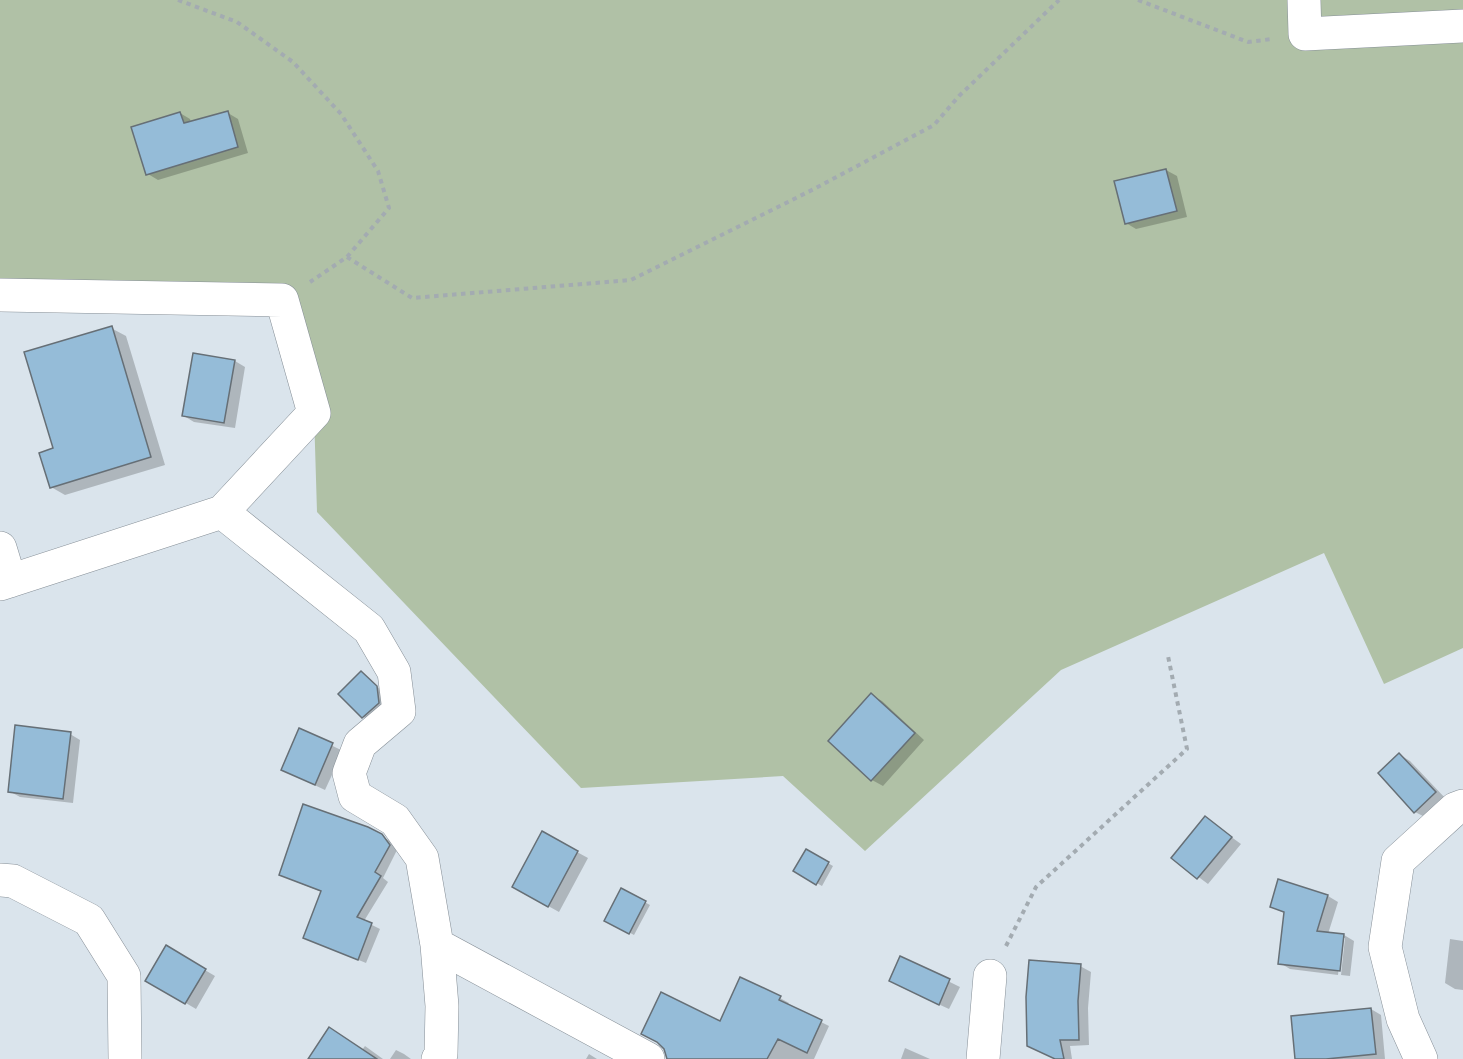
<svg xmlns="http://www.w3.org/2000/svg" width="1463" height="1059" viewBox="0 0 1463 1059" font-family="Ubuntu,sans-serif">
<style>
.green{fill:#b0c1a6}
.shadow{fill:#0003}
.building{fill:#95bcd8;stroke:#666f76;stroke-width:1.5}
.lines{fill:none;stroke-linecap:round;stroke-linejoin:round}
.minor-casing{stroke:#868f97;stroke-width:34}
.path{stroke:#a3abb1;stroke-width:4;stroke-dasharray:4.5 4.5;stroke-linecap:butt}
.minor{stroke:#fff;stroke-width:33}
</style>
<rect width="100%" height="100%" fill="#dae4ec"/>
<path class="green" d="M 0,0 L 1463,0 L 1463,648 L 1384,684 L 1324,553 L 1061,670 L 865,851 L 783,776 L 581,788 L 317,512 L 314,413 L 282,300 L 0,295 Z"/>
<path class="shadow" d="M 180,113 L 190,119 L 191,123 L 228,113 L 238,119 L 248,153 L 158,180 L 148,174 Z
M 1166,170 L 1177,176 L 1187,217 L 1136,229 L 1126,223 Z
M 111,328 L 126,336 L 165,465 L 65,495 L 51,487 L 55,449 Z
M 235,361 L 245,367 L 235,428 L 194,422 L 184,416 Z
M 361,672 L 381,690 L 383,706 L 368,719 L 363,717 Z
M 871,695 L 882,701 L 924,740 L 883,786 L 872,780 L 830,741 Z
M 300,730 L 343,751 L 325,790 L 293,775 Z
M 70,734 L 80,740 L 73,803 L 20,797 L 9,791 Z
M 1400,755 L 1410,761 L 1446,799 L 1425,817 L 1415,812 Z
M 1205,818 L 1241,844 L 1208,884 L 1173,858 Z
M 367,828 L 390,841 L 397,850 L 383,878 L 388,882 L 364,921 L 380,929 L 366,963 L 305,938 L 322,892 L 289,879 Z
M 542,833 L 588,858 L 559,912 L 514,887 Z
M 807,851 L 833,866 L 822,886 L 795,871 Z
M 622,890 L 650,905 L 634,935 L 606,920 Z
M 1328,896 L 1338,902 L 1328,934 L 1344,935 L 1354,941 L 1350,976 L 1341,975 L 1345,938 L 1342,938 L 1338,975 L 1290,969 L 1280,963 L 1286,914 L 1272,907 Z
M 1450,939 L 1463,941 L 1463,990 L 1455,989 L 1445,983 Z
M 166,947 L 215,976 L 196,1009 L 147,980 Z
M 901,958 L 960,987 L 949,1009 L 901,987 Z
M 1080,966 L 1091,972 L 1088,1008 L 1089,1045 L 1070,1046 L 1072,1059 L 1056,1059 L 1029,1045 Z
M 741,979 L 780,998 L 789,1003 L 787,1005 L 829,1026 L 814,1059 L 685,1059 L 720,1023 Z
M 1371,1009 L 1381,1015 L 1385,1059 L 1297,1059 Z
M 365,1046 L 383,1059 L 320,1059 L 362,1050 Z
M 905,1048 L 930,1059 L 901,1059 Z
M 396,1050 L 404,1054 L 411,1059 L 390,1059 Z
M 589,1054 L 597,1059 L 586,1059 Z"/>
<path class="building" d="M 228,111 L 238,147 L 146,175 L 131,127 L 180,112 L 184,123 Z
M 1166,169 L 1177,211 L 1125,224 L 1114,181 Z
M 112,326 L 151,457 L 50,488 L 39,453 L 53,448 L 24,352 Z
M 193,353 L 235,360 L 224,423 L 182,416 Z
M 361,671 L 377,686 L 379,703 L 362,718 L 338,694 Z
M 871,693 L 915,733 L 871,781 L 828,741 Z
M 15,725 L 71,732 L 63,799 L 8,792 Z
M 299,728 L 333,743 L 315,785 L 281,770 Z
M 1399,753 L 1436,792 L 1414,813 L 1378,773 Z
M 303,804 L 368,827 L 382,834 L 390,845 L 375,872 L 381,876 L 357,917 L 372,923 L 358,960 L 303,938 L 321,891 L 279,875 Z
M 1205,816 L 1232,837 L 1197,879 L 1171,858 Z
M 542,831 L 578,851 L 548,907 L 512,887 Z
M 806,849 L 829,862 L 816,885 L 793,871 Z
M 1278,879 L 1328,895 L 1317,931 L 1344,934 L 1340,971 L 1278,964 L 1284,912 L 1270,907 Z
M 621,888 L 646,901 L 629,934 L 604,921 Z
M 166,945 L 206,969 L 185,1004 L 145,981 Z
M 900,956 L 950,979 L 939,1005 L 889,981 Z
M 1029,960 L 1081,964 L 1078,1001 L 1079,1040 L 1060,1040 L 1064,1059 L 1055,1059 L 1027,1046 L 1026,997 Z
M 740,977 L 781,996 L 779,1000 L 822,1020 L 807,1053 L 778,1039 L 767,1059 L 667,1059 L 664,1049 L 657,1042 L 641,1034 L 661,992 L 720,1021 Z
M 1371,1008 L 1376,1054 L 1326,1059 L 1295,1059 L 1291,1016 Z
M 329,1027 L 377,1059 L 308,1059 Z"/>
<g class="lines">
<defs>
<path id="minor" d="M 1304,0 L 1305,34 L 1463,26
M 0,295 L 282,300 L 314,413 L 222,512 L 0,584
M 222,512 L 369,629 L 394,672 L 399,711 L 360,744 L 349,773 L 355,796 L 395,820 L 422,858 L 437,945 L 442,1006 L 441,1054 L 438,1059
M 0,548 L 10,581
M 0,880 L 13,881 L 89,920 L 124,976 L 125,1059
M 437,945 L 648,1059
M 983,1059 L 990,976
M 1421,1059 L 1403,1019 L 1385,947 L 1398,861 L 1455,809 L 1463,806"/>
</defs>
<use href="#minor" class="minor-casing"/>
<path class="path" d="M 178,0 L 237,22 L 293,62 L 341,114 L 378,171 L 389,208 L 347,257 L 310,282
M 1138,0 L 1248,42 L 1272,39
M 347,257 L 412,298 L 631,280 L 814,189 L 934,125 L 959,96 L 1059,0
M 1006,946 L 1036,887 L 1187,749 L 1168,656"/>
<use href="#minor" class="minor"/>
</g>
</svg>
